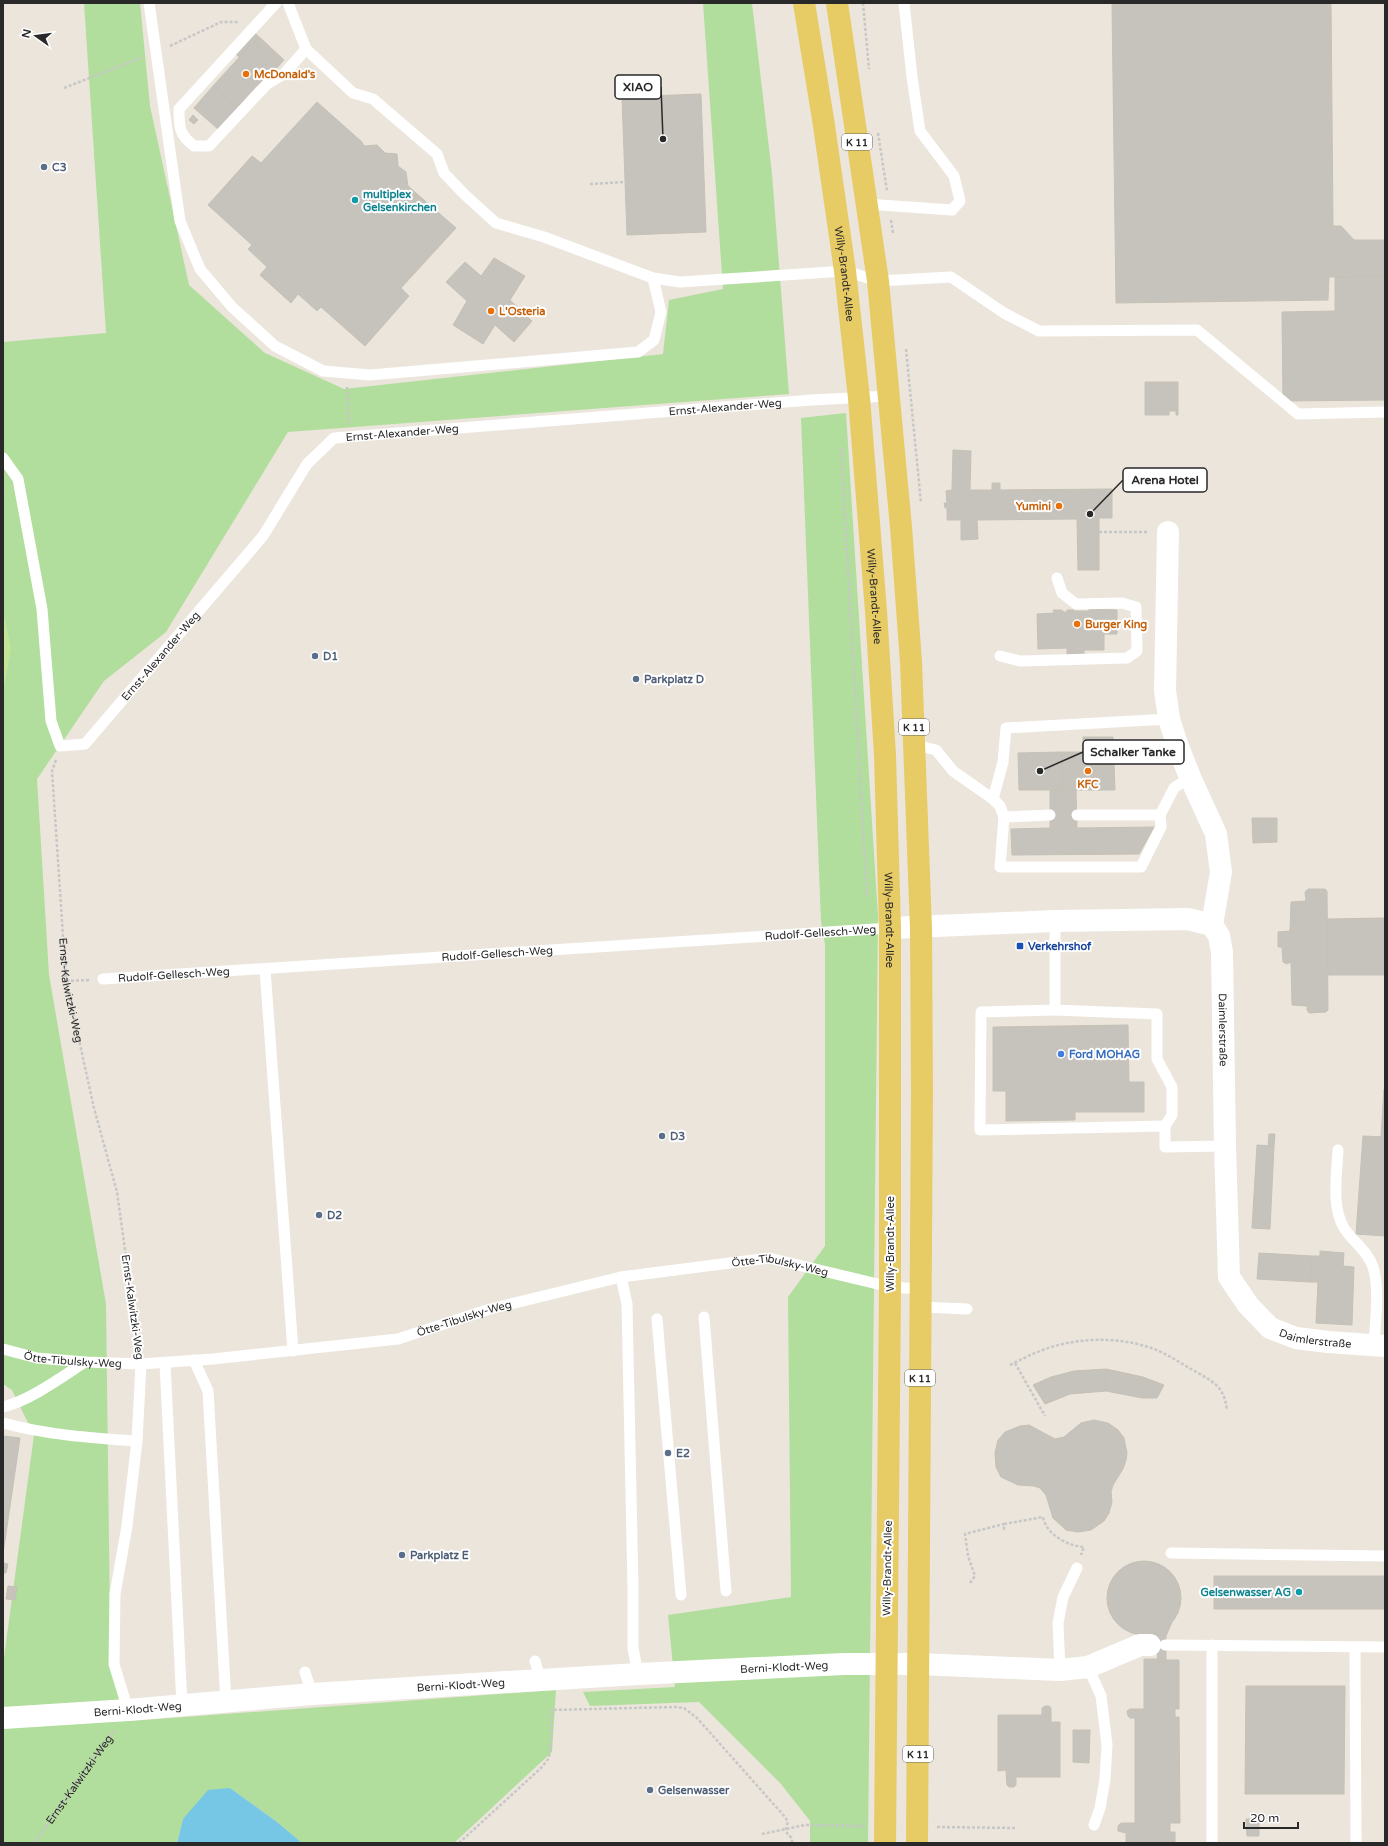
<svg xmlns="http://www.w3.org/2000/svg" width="1388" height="1846" viewBox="0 0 1388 1846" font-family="'Varela Round',sans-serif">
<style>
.green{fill:#b1de9c}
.pitch{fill:#c2e499}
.water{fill:#76c6e6}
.building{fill:#c6c2bc;stroke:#c6c1b6}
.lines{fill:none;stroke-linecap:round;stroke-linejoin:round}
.path{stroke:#c7c7c7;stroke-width:2.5;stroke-dasharray:3 2;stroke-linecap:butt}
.service{stroke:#fff;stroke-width:11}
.minor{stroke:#fff;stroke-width:22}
.primary{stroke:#e7cb65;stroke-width:22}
.food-dot{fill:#e8710a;stroke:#fff;stroke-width:1.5}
.service-dot{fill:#5c6f8a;stroke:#fff;stroke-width:1.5}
.culture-dot{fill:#0f9aa8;stroke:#fff;stroke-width:1.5}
.transit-dot{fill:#1a4fb4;stroke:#fff;stroke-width:1.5}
.shop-dot{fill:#3f7fe0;stroke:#fff;stroke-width:1.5}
.labels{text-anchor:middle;stroke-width:4;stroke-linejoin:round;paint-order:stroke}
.shield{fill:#fff;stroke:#696969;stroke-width:1}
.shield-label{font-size:10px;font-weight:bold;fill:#292929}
.food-label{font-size:11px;font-weight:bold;fill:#c56008;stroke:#fff;text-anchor:start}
.service-label{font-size:11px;font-weight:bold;fill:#4e5e75;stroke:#fff;text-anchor:start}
.culture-label{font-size:11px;font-weight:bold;fill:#0d838f;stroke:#fff;text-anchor:start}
.street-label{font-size:11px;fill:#292929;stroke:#fff}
.transit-label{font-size:11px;font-weight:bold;fill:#164399;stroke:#fff;text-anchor:start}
.shop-label{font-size:11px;font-weight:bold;fill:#366cbe;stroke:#fff;text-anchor:start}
.leader{fill:none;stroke:#292929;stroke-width:1.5}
.callout-dot{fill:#292929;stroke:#fff;stroke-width:1.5}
.callout{fill:#fff;stroke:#292929;stroke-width:1.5}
.callout-label{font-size:12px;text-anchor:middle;font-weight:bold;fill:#292929}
</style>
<rect width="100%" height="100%" fill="#ebe5dc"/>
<path class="green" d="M 84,3 L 140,3 L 150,106 L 189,285 L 265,353 L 344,389 L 663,354 L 669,300 L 723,289 L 703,3 L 752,3 L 772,174 L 789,394 L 288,432 L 166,632 L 104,681 L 37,779 L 49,975 L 106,1304 L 110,1623 L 129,1721 L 556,1690 L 552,1752 L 454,1843 L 302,1843 L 277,1822 L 230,1788 L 183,1819 L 177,1843 L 3,1843 L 3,1665 L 34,1435 L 12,1390 L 3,1384 L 3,342 L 106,333 Z
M 846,413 L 878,917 L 868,1843 L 810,1843 L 810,1821 L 781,1784 L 699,1702 L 590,1706 L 583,1692 L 675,1687 L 668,1615 L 791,1597 L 788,1297 L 825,1246 L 825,944 L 821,921 L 801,418 Z"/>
<path class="pitch" d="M 3,611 L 11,648 L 3,694 Z"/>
<path class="water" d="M 230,1788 L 277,1822 L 302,1843 L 177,1843 L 183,1819 L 208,1790 Z"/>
<path class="building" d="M 1112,3 L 1331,3 L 1333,226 L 1341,226 L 1354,240 L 1385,240 L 1385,276 L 1329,277 L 1328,300 L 1116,303 Z
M 255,33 L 284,60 L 259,88 L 257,86 L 277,63 L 254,41 L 239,57 L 236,54 Z
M 254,41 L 277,63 L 243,101 L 244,103 L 240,108 L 238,106 L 237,108 L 213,86 Z
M 213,86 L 237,108 L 218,129 L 194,108 Z
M 701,94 L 706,232 L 627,235 L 622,97 Z
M 317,102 L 362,142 L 364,146 L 377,145 L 385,153 L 397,154 L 398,166 L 406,172 L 408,186 L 456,228 L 401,288 L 409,296 L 365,346 L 321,307 L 317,311 L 298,294 L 291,303 L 260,275 L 267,267 L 248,249 L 252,245 L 208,205 L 252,156 L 261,163 Z
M 193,115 L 198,120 L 194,124 L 189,120 Z
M 494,258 L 525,276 L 510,300 L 532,321 L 514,342 L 495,325 L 483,344 L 453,325 L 467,301 L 446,282 L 465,262 L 481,276 Z
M 1385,276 L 1385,400 L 1283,401 L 1282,312 L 1335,311 L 1335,277 Z
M 1145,382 L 1178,382 L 1178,415 L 1176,415 L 1176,411 L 1169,411 L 1169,415 L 1145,415 Z
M 953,450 L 971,451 L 970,490 L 992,490 L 992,483 L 1000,483 L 1000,490 L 1112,489 L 1112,518 L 1099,518 L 1099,570 L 1078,570 L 1077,519 L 977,520 L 978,539 L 961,540 L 961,520 L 947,520 L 947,508 L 945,508 L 944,503 L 947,503 L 946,491 L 952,490 Z
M 1089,609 L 1117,610 L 1117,634 L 1104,634 L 1104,650 L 1084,650 L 1084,655 L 1067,655 L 1067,648 L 1038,649 L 1037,614 L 1054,613 L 1053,610 L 1061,610 L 1066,613 L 1067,610 L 1074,610 L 1074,611 L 1089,611 Z
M 1083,737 L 1113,737 L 1115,790 L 1062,790 L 1062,752 L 1083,752 Z
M 1062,752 L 1062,790 L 1019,790 L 1018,753 Z
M 1050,790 L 1076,790 L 1077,828 L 1154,827 L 1139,854 L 1012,855 L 1011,829 L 1050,828 Z
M 1252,818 L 1277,818 L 1277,842 L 1253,843 Z
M 1308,889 L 1325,889 L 1327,891 L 1328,1010 L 1326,1012 L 1309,1013 L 1307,1010 L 1307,1006 L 1292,1005 L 1291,962 L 1287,964 L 1283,962 L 1282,947 L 1278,947 L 1278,932 L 1290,931 L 1291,902 L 1306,901 L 1305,892 Z
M 1385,918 L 1385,975 L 1328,975 L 1327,919 Z
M 1128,1025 L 1129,1082 L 1144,1082 L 1144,1112 L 1075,1112 L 1075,1120 L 1006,1121 L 1006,1091 L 993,1091 L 993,1027 Z
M 1384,1089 L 1385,1089 L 1385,1137 L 1381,1137 Z
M 1269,1134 L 1275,1134 L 1274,1146 L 1268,1146 Z
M 1363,1136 L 1385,1137 L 1385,1236 L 1356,1234 Z
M 1257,1145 L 1274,1146 L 1270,1229 L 1252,1228 Z
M 1320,1251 L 1344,1253 L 1343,1266 L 1354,1267 L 1352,1325 L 1316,1323 L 1318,1282 L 1310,1282 L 1312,1256 L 1320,1256 Z
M 1259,1253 L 1312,1256 L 1310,1282 L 1257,1279 Z
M 1106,1369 L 1143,1377 L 1164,1385 L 1157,1398 L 1142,1398 L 1106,1391 Z
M 1106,1369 L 1106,1391 L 1070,1394 L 1045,1404 L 1033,1385 L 1051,1377 L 1074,1371 Z
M 1094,1420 L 1108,1423 L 1118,1430 L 1124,1438 L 1127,1453 L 1126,1460 L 1123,1469 L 1113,1485 L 1111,1492 L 1112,1502 L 1109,1513 L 1104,1521 L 1091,1530 L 1078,1532 L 1066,1530 L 1053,1518 L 1046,1495 L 1040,1488 L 1034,1486 L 1018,1485 L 1001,1477 L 996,1467 L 995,1453 L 998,1440 L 1005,1432 L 1020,1426 L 1029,1425 L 1055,1439 L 1064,1437 L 1081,1423 Z
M 3,1436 L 20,1438 L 3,1554 Z
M1107 1598a37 37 0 1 1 74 0a37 37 0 1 1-74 0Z
M 4,1563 L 8,1564 L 6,1573 L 3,1573 Z
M 1214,1576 L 1385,1576 L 1385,1609 L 1214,1609 Z
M 8,1586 L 17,1587 L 15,1600 L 6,1599 Z
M 1172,1622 L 1166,1636 L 1166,1662 L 1158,1662 L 1157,1649 L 1146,1637 L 1136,1634 L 1146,1635 L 1156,1633 L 1165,1629 Z
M 1144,1659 L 1158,1659 L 1158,1662 L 1166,1662 L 1165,1660 L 1179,1660 L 1179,1709 L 1175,1709 L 1175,1717 L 1179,1717 L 1180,1823 L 1170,1823 L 1170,1832 L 1175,1832 L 1175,1843 L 1126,1843 L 1126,1833 L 1118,1831 L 1118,1826 L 1121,1823 L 1135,1823 L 1135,1718 L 1130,1718 L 1128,1716 L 1127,1711 L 1130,1709 L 1144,1709 Z
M 1246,1686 L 1345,1686 L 1344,1794 L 1245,1794 Z
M 1045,1706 L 1049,1706 L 1051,1708 L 1051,1722 L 1060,1722 L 1060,1777 L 1016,1777 L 1016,1785 L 1014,1787 L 1009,1787 L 1007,1785 L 1006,1770 L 998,1771 L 998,1715 L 1042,1715 L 1042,1708 Z
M 1073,1730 L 1090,1730 L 1089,1763 L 1073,1762 Z
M 1246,1819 L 1259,1819 L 1259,1836 L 1247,1836 Z"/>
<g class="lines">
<g class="path">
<path d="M 863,3 L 869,69"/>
<path d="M 170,46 L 221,22 L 239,22"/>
<path d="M 64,88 L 143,57"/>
<path d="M 878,133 L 887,191"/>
<path d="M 590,184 L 625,182"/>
<path d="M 891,220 L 893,233"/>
<path d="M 906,349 L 921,503"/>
<path d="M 347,387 L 349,424"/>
<path d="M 841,448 L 867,896"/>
<path d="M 1099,532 L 1148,532"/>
<path id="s1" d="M 56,760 L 52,771 L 66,981 L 94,1108 L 117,1192 L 139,1350"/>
<path d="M 66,981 L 89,980"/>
<path d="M 1015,1363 L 1045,1416"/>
<path d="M 1010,1365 C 1020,1360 1030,1355 1040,1351 C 1075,1337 1119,1336 1154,1349 C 1167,1354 1179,1362 1191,1369 C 1212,1381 1224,1385 1227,1410"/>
<path d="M 1004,1524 L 1043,1517 C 1046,1534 1067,1546 1084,1547 L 1081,1555"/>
<path d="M 970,1583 L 975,1576 L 968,1556 L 965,1534 L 1004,1524 L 1004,1530"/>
<path d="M 937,1827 L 1015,1828"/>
<path d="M 762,1834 L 805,1825 L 866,1826"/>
<path id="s2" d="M 34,1843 L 114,1730"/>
<path d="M 459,1843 L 541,1768 L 549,1758 L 551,1743 L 551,1710 L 675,1707 L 684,1708 L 697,1718 L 785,1817 L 788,1822 C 785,1829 785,1833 792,1838 L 792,1843"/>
</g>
<g class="service">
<path d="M 149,3 L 180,221 L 200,269 L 232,307 L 275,346 L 323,371 L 370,375 L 638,352 L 654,340 L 661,312 L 653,278"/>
<path d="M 276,3 L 179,109 C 179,128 179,134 194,146 L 209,146 L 267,84 L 284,74 L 306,49"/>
<path d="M 288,3 L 306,49 L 353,93 L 373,99 L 437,154 L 444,173 L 464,194 L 496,223 L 544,237 L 653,278 L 680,282 L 845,271 L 878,281 L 951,277 L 1004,313 L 1039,331 L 1197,330 L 1298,414 L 1385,412"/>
<path d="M 866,204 L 952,210 L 960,201 L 954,176 L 920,131 L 912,77 L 904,3"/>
<path id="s3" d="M 3,458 L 18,479 L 42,609 L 51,721 L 60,746 L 85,744 L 263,536 L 307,464 L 334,438 L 811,400 L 889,396"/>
<path d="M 1000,656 L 1020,661 L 1127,658 L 1137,651 L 1136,607 L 1122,603 L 1076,604 L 1062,593 L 1057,578"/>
<path d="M 915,745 L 936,750 L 953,771 L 993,799 L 1000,806 L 1004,817 L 1050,815"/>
<path d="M 993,799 L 1003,762 L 1006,728 L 1169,719"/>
<path d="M 1160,815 L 1174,788 L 1190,777"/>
<path d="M 1004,817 L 1000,867 L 1141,867 L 1161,827 L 1160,815 L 1077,815"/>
<path d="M 1055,921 L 1055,1010 L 981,1012 L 980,1130 L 1165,1126 L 1165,1147 L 1225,1146"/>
<path d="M 265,969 L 293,1351"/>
<path id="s4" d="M 103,979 L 890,928"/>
<path d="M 1055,1010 L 1157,1014 L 1157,1059 L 1172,1087 L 1172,1115 L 1165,1126"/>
<path d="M 1338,1150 C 1337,1174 1331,1206 1344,1228 C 1352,1241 1368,1251 1373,1267 C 1380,1289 1375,1322 1374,1346"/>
<path d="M 621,1277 L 627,1304 L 633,1589 L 633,1648 L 638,1674"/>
<path d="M 921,1307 L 967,1309"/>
<path d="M 704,1317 L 726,1591"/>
<path d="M 657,1319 L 681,1595"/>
<path id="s5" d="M 3,1349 L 37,1358 L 85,1362 L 141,1364 L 213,1359 L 398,1339 L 490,1309 L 621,1277 L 769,1258 L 890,1287 L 920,1289"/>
<path d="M 194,1360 L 208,1391 L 226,1702"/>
<path d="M 165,1363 L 182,1705"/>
<path d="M 3,1407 C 29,1401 62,1377 85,1362"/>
<path d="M 3,1423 C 47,1435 92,1438 137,1441"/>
<path d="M 1171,1553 L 1385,1556"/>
<path d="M 1165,1645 L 1385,1647"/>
<path d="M 1355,1647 L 1356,1843"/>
<path d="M 535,1661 L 541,1681"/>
<path d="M 1088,1667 L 1101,1696 L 1107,1745 L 1105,1779 L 1100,1808 L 1094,1825"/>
<path d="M 1060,1670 L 1058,1623 L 1063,1597 L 1077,1568"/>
<path d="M 305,1672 L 312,1694"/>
<path d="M 128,1710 L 114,1664 L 115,1594 L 127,1526 L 137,1441 L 141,1364"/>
<path d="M 1212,1843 L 1212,1645"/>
</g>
<g class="minor">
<path d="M 1168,532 L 1165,690 L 1169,719 L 1177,744 L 1190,777 L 1216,834 L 1221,872 L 1212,925"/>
<path id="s6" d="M 890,928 L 1055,921 L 1188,919 L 1212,925 L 1219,936 L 1222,952 L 1225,1146 L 1229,1277 L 1248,1305 L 1270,1328 L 1296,1338 L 1328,1342 L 1385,1346"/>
<path id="s7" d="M 3,1718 L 128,1710 L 312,1694 L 638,1674 L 844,1664 L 919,1664 L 1060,1670 L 1088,1667 L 1140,1645 L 1150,1645"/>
</g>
<g class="primary">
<path id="s8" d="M 804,3 L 823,119 L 845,271 L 859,398 L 876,611 L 885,755 L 890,928 L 890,1287 L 885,1843"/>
<path d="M 837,3 L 878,281 L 901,527 L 911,662 L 921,928 L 922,1092 L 917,1843"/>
</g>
</g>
<g class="food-dot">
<circle cx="246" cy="74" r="4"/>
<circle cx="491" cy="311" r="4"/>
<circle cx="1059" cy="506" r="4"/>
<circle cx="1077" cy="624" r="4"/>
<circle cx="1088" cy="771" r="4"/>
</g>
<g class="service-dot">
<circle cx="44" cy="167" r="4"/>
<circle cx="315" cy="656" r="4"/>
<circle cx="636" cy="679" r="4"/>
<circle cx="662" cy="1136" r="4"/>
<circle cx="319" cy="1215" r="4"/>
<circle cx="668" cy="1453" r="4"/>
<circle cx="402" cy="1555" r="4"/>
<circle cx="650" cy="1790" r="4"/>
</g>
<g class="culture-dot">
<circle cx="355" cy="200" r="4"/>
<circle cx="1299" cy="1592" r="4"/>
</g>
<rect class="transit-dot" x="1016" y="942" width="8" height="8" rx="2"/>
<circle class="shop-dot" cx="1061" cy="1054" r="4"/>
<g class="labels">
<g class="shield">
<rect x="842" y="134" width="30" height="16" rx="3"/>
<rect x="899" y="719" width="30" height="16" rx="3"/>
<rect x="905" y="1370" width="30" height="16" rx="3"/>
<rect x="903" y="1746" width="30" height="16" rx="3"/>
</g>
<g class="shield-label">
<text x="857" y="146">K 11</text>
<text x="914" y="731">K 11</text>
<text x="920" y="1382">K 11</text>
<text x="918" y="1758">K 11</text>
</g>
<g class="food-label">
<text x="254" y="78">McDonald's</text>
<text x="499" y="315">L'Osteria</text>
<text x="1051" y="510" text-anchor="end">Yumini</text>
<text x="1085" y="628">Burger King</text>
<text x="1088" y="788" text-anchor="middle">KFC</text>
</g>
<g class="service-label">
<text x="52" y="171">C3</text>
<text x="323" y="660">D1</text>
<text x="644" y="683">Parkplatz D</text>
<text x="670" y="1140">D3</text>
<text x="327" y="1219">D2</text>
<text x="676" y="1457">E2</text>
<text x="410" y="1559">Parkplatz E</text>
<text x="658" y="1794">Gelsenwasser</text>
</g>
<g class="culture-label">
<text x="363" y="198">multiplex<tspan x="363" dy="13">Gelsenkirchen</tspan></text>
<text x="1291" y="1596" text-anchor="end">Gelsenwasser AG</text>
</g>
<g class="street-label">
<text dy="4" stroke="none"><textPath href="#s8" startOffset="274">Willy-Brandt-Allee</textPath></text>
<text dy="4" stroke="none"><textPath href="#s3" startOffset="1110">Ernst-Alexander-Weg</textPath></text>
<text dy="4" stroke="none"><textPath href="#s3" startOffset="786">Ernst-Alexander-Weg</textPath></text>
<text dy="4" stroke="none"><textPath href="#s8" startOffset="598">Willy-Brandt-Allee</textPath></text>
<text dy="4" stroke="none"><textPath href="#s3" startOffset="438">Ernst-Alexander-Weg</textPath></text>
<text dy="4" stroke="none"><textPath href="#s8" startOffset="922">Willy-Brandt-Allee</textPath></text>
<text dy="4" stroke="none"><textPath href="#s4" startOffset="719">Rudolf-Gellesch-Weg</textPath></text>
<text dy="4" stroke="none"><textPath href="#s4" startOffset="395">Rudolf-Gellesch-Weg</textPath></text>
<text dy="4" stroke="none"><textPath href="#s4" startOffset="71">Rudolf-Gellesch-Weg</textPath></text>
<text dy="4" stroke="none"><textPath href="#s1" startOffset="232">Ernst-Kalwitzki-Weg</textPath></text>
<text dy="4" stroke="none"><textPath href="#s6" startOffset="430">Daimlerstraße</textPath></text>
<text transform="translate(890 1244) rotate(-90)" y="4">Willy-Brandt-Allee</text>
<text dy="4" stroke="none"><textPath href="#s5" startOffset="790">Ötte-Tibulsky-Weg</textPath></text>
<text transform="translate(133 1307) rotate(82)" y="4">Ernst-Kalwitzki-Weg</text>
<text dy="4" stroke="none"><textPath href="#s5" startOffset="467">Ötte-Tibulsky-Weg</textPath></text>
<text dy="4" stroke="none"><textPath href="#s6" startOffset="790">Daimlerstraße</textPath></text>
<text dy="4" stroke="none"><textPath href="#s5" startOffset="71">Ötte-Tibulsky-Weg</textPath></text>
<text transform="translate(887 1568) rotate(-89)" y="4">Willy-Brandt-Allee</text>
<text dy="4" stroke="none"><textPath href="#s7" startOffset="783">Berni-Klodt-Weg</textPath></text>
<text dy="4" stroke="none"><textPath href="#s7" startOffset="459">Berni-Klodt-Weg</textPath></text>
<text dy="4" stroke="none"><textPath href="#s7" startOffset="135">Berni-Klodt-Weg</textPath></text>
<text dy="4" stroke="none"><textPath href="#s2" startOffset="78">Ernst-Kalwitzki-Weg</textPath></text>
</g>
<g class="transit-label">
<text x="1028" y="950">Verkehrshof</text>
</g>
<g class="shop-label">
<text x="1069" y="1058">Ford MOHAG</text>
</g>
</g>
<path class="leader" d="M663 139L661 87M1090 514L1123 480M1040 771L1083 752"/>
<g class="callout-dot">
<circle cx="663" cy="139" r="4"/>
<circle cx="1090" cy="514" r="4"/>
<circle cx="1040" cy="771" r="4"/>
</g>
<g class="callout">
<rect x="615" y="75" width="46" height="24" rx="4"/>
<rect x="1123" y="468" width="84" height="24" rx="4"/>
<rect x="1083" y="740" width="101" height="24" rx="4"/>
</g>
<g class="callout-label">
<text x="638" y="91">XIAO</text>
<text x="1165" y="484">Arena Hotel</text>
<text x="1133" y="756">Schalker Tanke</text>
</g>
<rect width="1388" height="1846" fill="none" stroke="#292929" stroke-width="8"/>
<g transform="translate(36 36) rotate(284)" stroke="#ffffff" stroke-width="3" paint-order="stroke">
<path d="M0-3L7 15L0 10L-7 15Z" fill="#292929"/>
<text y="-6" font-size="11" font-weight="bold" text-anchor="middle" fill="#292929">N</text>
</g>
<path d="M1244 1822v6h54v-6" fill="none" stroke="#292929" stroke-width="2"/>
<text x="1250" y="1822" font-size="12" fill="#292929" stroke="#ffffff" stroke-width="3" paint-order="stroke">20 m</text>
</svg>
